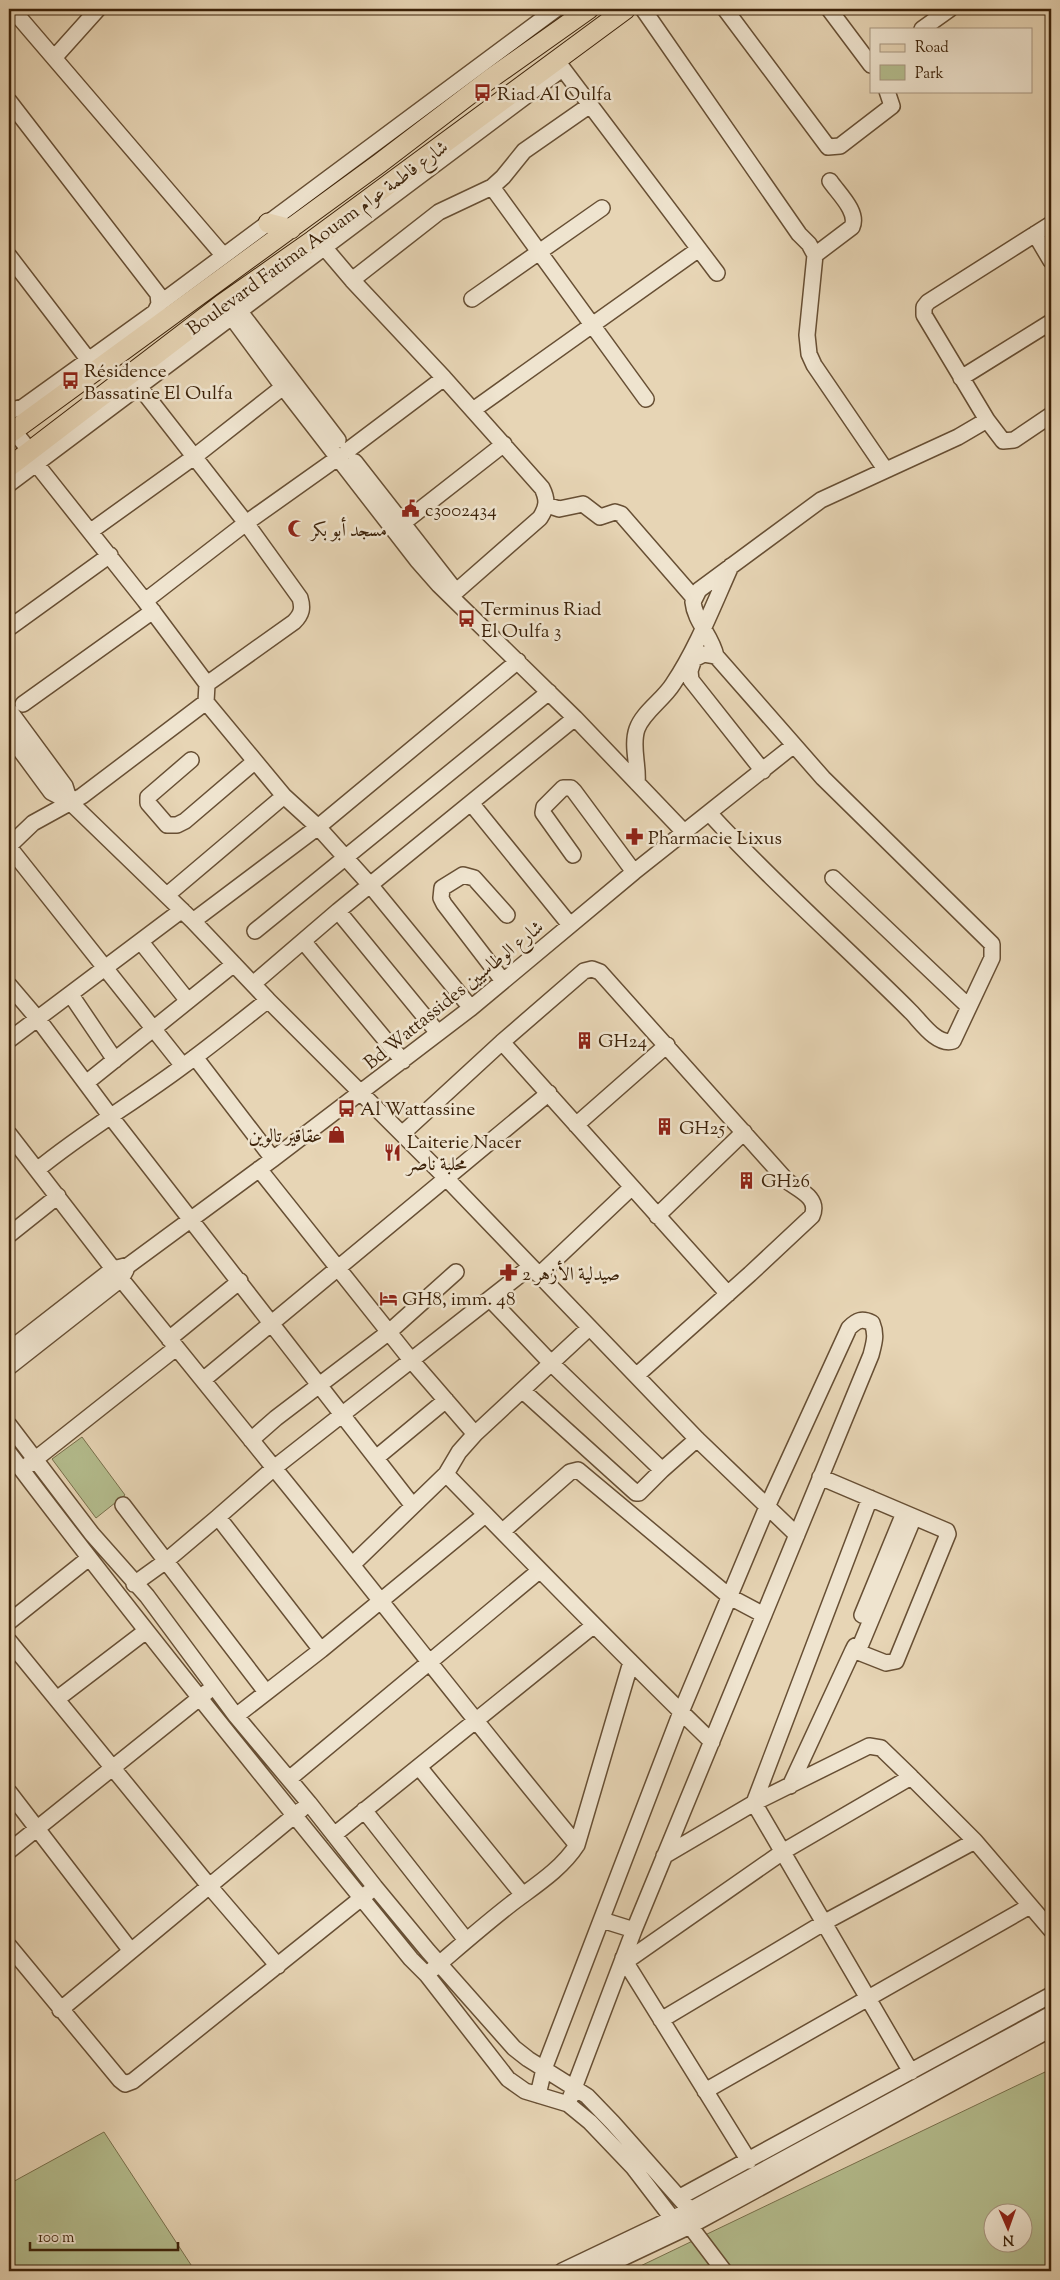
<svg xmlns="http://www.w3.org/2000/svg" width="1060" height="2280" viewBox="0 0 1060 2280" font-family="'Sorts Mill Goudy',Amiri,serif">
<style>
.green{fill:#b4bd8e;stroke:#78704c;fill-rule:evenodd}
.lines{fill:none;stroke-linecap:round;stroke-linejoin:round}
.minor-casing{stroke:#674f34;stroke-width:18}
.major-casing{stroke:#3c2209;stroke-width:21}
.minor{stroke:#efe4cf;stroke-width:15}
.major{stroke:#e7d5b5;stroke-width:19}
.labels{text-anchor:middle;stroke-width:5;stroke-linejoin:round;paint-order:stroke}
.poi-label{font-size:19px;fill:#3c2209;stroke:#efe4cf;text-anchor:start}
.street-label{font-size:19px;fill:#3c2209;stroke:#efe4cf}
</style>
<rect width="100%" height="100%" fill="#e7d5b5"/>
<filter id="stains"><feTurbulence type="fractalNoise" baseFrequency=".004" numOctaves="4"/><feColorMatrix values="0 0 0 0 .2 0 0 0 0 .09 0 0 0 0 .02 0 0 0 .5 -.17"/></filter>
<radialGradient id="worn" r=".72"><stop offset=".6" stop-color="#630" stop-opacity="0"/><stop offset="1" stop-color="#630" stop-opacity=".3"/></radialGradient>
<path class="green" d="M 82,1437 L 125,1495 L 96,1518 L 52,1459 Z
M 1045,2072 L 1051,2083 L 1051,2271 L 630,2271 ZM 992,2212 L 1022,2212 L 1022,2242 L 992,2242 Z
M 104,2132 L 195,2271 L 9,2271 L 9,2184 Z"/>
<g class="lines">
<defs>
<path id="minor" d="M 12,9 L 223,255
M 643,9 L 799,234 L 809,244 L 815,255 L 807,335 L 809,354 L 814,365 L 885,469
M 725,9 L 828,147 L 840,146 L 892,106 L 887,91
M 829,9 L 871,65
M 922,29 L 950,9
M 54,58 L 98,9
M 557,61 L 717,273
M 9,101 L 158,294 L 159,304 L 155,312 L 23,407 L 9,411
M 492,187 L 646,399
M 1051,224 L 928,302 L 924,307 L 924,315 L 987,420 L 1003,441 L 1014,440 L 1051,415
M 1035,234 L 1051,261
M 324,247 L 352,280 L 444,378 L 542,488 C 548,500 547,507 540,518 L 451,596
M 815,255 L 852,227 C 859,212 838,193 830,181
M 9,256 L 94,367
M 352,280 L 439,212 L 492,187 L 503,177 L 524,151 L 590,105
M 472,299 L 602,208
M 159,304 L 556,9
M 222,304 L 283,387 L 417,560 L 439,585 L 575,718 L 685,833
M 244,317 L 338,440
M 961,378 L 1051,322
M 139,386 L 246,523 L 300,598 C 303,608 302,614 294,622 L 207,684
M 473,410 L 699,249
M 9,425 L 30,451
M 347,451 L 444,378
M 30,456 L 145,601 L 246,523 L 339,457
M 355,462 L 455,590
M 9,484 L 562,69
M 547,505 L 559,509 L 583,504 L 600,517 L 615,512 L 621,514 L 694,598
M 403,523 L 504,444
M 91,531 L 194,457 L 283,387
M 145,601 L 207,684 L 206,702 L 284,796 L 318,827 L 371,886 L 471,1008
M 9,628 L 110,555
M 716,656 L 704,654 L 694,659 L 690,671 L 691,680 L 763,771
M 23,704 L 153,611
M 9,710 L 65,786 L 70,802
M 9,735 L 51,792 L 70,802 L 193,921 L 268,1000 L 446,1178 L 697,1439 L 797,1535
M 191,760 L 148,797 L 148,803 L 167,825 L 177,825 L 185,821 L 254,762
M 637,783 C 639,766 631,746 637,729 C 643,712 663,700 673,684 C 697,648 713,606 731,566
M 471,803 L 570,925
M 710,814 C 773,883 844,945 911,1012 C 921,1022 937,1046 953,1041 L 992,958 L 992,944 L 823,778 L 716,656 C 712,636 695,622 693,602 L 699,590 L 821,500 L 958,437 L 987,420
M 9,846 L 33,823 L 82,796 L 206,702
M 9,847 L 183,1066
M 573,855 L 543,813 L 544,807 L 563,788 L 571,788 L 574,791 L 634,872
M 833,878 L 969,1007
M 167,895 L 284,796
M 338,911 L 438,1033
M 193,921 L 318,827 L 518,661
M 255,931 L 549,692
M 303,941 L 403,1061
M 141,942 L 188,1001
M 503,981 L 444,904 L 441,898 L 442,888 L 463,875 L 474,878 L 507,915
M 253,984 L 338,911 L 575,718
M 9,985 L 38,1019 L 111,1117 L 413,1506
M 71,995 L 115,1060
M 9,1040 L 182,910
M 502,1042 L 728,1294
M 195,1057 L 273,1159
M 86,1083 L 234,964
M 576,1125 L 667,1045
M 9,1134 L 121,1279 L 274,1468 L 530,1267
M 402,1134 L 502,1042 L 584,971 L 592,969 L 600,972 L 787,1181 C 799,1190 820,1198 812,1216 L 750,1274 L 637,1375
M 259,1169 L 411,1360 L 475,1434
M 37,1170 C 83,1132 135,1102 183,1066 C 212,1045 240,1022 268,1000
M 657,1216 L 744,1132
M 9,1235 L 58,1196
M 539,1275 L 632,1187
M 490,1299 L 551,1363 L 662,1470 L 697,1439
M 169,1339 L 240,1281
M 9,1350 L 113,1269 L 129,1265 L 273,1159 L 471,1008 L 634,872 L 794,745
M 9,1367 L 121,1279 L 126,1270
M 203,1380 L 549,1093
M 523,1391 L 636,1493 L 639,1493 L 662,1470
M 9,1425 L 92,1534 L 147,1596 L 236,1716 L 309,1803 L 375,1887 L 428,1951 L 514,2048 L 528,2059 L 587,2096 L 613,2123 L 690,2210 L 690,2226
M 251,1440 L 276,1418 L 389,1332 L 456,1272
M 9,1453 C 139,1625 275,1792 411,1959 L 427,1975 L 508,2079 L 525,2091 L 568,2104 L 590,2122 L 633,2167 L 672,2218 L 690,2226 L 724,2271
M 376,1458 L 446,1400
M 28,1465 L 176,1348
M 446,1474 C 534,1564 622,1655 712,1742
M 820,1477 L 947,1531 L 948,1534 L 896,1661 L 886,1663 L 853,1650
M 870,1498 L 754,1803 L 911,2072
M 123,1505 L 266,1692
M 503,1531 L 570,1472 L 578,1470 L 730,1597 L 764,1615
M 352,1565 L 446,1474 L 459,1452 L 475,1434 L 589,1328
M 134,1584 L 166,1561 L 218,1517
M 862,1615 L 904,1513
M 9,1622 L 89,1558
M 9,1641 L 210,1887 L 278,1966
M 321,1650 L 218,1517 L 274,1468 C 376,1593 474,1721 577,1845
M 57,1699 L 146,1631
M 236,1716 L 321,1650 L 485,1515
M 419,1767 L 523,1895
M 289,1779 L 539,1571
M 790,1786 L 853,1650 L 855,1646 L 861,1644 L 914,1517
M 9,1792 L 131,1951
M 364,1810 L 466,1940
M 334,1835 L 593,1626
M 9,1851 L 207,1692
M 664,1856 L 754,1803 L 869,1746 L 881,1748 L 911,1777
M 602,1920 L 634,1930
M 9,1946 L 120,2080 L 125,2084 L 133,2081 L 369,1892
M 623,1958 L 749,2161
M 625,1962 L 784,1851 L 911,1777 L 975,1841
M 433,1969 C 459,1947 484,1925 511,1904 C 533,1887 561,1870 577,1845 L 631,1662
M 60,2010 L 301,1810
M 661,2020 L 825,1922 L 975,1841 L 1051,1930
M 705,2091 L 1030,1906
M 538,2095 L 544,2069 L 681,1712 L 767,1507 L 849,1328 C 857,1320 862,1318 872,1323 C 877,1335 874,1343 871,1355 L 634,1930 L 568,2104
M 680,2197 L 1051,1995
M 562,2271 L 690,2210 L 1051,2014
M 595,2271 L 690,2226 L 1051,2029"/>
<path id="major" d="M 268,223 L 291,229
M 9,434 L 380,163 L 490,79 L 589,9
M 9,467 L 222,304 L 313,240 L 626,9"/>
</defs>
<use href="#minor" class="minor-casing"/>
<use href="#major" class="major-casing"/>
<use href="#minor" class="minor"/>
<use href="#major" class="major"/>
</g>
<defs>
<symbol id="bus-bare" viewBox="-9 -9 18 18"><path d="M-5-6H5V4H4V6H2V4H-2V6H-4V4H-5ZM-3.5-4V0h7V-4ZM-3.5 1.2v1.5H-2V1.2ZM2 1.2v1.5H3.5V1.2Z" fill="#8f2418" stroke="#efe4cf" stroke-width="2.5" paint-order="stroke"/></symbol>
<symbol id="civic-bare" viewBox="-9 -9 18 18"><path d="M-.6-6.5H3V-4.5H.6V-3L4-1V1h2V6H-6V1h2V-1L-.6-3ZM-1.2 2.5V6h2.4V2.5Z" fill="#8f2418" stroke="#efe4cf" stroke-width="2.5" paint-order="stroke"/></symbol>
<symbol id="mosque-bare" viewBox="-9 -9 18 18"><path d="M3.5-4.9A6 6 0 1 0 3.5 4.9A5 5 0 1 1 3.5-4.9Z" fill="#8f2418" stroke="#efe4cf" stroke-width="2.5" paint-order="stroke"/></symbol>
<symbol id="pharmacy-bare" viewBox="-9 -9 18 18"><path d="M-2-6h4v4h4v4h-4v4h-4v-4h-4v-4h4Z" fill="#8f2418" stroke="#efe4cf" stroke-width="2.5" paint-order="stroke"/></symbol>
<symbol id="building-bare" viewBox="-9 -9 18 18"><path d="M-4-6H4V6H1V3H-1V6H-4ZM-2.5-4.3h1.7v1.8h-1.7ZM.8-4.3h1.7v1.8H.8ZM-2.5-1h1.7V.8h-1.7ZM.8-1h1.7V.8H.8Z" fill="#8f2418" stroke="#efe4cf" stroke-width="2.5" paint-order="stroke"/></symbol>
<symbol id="shop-bare" viewBox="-9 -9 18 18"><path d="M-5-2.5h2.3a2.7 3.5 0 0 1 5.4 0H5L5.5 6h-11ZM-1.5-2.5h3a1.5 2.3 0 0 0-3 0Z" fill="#8f2418" stroke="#efe4cf" stroke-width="2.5" paint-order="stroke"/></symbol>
<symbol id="restaurant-bare" viewBox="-9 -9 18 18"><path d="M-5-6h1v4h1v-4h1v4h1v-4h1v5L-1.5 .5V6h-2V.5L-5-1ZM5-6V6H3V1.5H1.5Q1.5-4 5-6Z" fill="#8f2418" stroke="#efe4cf" stroke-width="2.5" paint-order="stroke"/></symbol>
<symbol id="hotel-bare" viewBox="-9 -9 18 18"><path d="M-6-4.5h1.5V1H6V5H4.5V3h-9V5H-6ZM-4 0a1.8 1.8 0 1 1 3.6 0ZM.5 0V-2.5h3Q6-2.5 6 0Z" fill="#8f2418" stroke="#efe4cf" stroke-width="2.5" paint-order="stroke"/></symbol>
</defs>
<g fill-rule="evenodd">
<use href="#bus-bare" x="470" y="80" width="25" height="25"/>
<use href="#bus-bare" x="58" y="368" width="25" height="25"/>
<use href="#civic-bare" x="398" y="496" width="25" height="25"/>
<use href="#mosque-bare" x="284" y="516" width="25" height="25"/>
<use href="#bus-bare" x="454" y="606" width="25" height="25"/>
<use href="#pharmacy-bare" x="622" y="824" width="25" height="25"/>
<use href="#building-bare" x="572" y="1028" width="25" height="25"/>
<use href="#bus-bare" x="334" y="1096" width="25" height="25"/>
<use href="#building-bare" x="652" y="1114" width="25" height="25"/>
<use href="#shop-bare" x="324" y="1122" width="25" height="25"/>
<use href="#restaurant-bare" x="380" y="1140" width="25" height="25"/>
<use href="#building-bare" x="734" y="1168" width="25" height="25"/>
<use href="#pharmacy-bare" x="496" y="1260" width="25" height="25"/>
<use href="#hotel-bare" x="376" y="1286" width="25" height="25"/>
</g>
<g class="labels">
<g class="poi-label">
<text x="497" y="100">Riad Al Oulfa</text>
<text x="84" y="377">Résidence<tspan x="84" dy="22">Bassatine El Oulfa</tspan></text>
<text x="425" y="516">c3002434</text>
<text x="311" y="536">مسجد أبو بكر</text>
<text x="481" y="615">Terminus Riad<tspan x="481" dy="22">El Oulfa 3</tspan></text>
<text x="648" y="844">Pharmacie Lixus</text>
<text x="598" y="1047">GH24</text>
<text x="360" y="1115">Al Wattassine</text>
<text x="679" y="1134">GH25</text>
<text x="322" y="1142" text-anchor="end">عقاقير تالوين</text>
<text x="407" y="1148">Laiterie Nacer<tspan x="407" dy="22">محلبة ناصر</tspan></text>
<text x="761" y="1187">GH26</text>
<text x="522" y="1280">صيدلية الأزهر 2</text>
<text x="402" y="1305">GH8, imm. 48</text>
</g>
<g class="street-label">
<text transform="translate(317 237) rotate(-36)" y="7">Boulevard Fatima Aouam شارع فاطمة عوام</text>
<text transform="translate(453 994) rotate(-39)" y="7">Bd Wattassides شارع الوطاسيين</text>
</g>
</g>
<rect width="1060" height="2280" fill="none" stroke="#e7d5b5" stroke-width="30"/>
<rect x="10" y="10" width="1040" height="2260" fill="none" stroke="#3c2209" stroke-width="2.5"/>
<rect x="15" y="15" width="1030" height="2250" fill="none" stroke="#3c2209"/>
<rect x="870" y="28" width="162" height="65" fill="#efe4cf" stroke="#a79680"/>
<rect x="880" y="44" width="25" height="8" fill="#e7d5b5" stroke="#a79680"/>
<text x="915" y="52" font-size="15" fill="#3c2209">Road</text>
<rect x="880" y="65" width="25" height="15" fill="#b4bd8e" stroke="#a79680"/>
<text x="915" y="78" font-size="15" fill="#3c2209">Park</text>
<g transform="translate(1008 2228) rotate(178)"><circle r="24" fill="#efe4cf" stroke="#a79680"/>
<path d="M0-4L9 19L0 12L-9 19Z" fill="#8f2418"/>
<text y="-8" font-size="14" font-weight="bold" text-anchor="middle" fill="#3c2209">N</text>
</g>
<path d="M30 2242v8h148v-8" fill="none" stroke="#3c2209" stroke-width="2.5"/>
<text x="38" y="2242" font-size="15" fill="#3c2209" stroke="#efe4cf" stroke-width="4" paint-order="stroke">100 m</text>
<rect width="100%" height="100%" filter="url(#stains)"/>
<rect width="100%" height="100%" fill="url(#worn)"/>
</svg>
